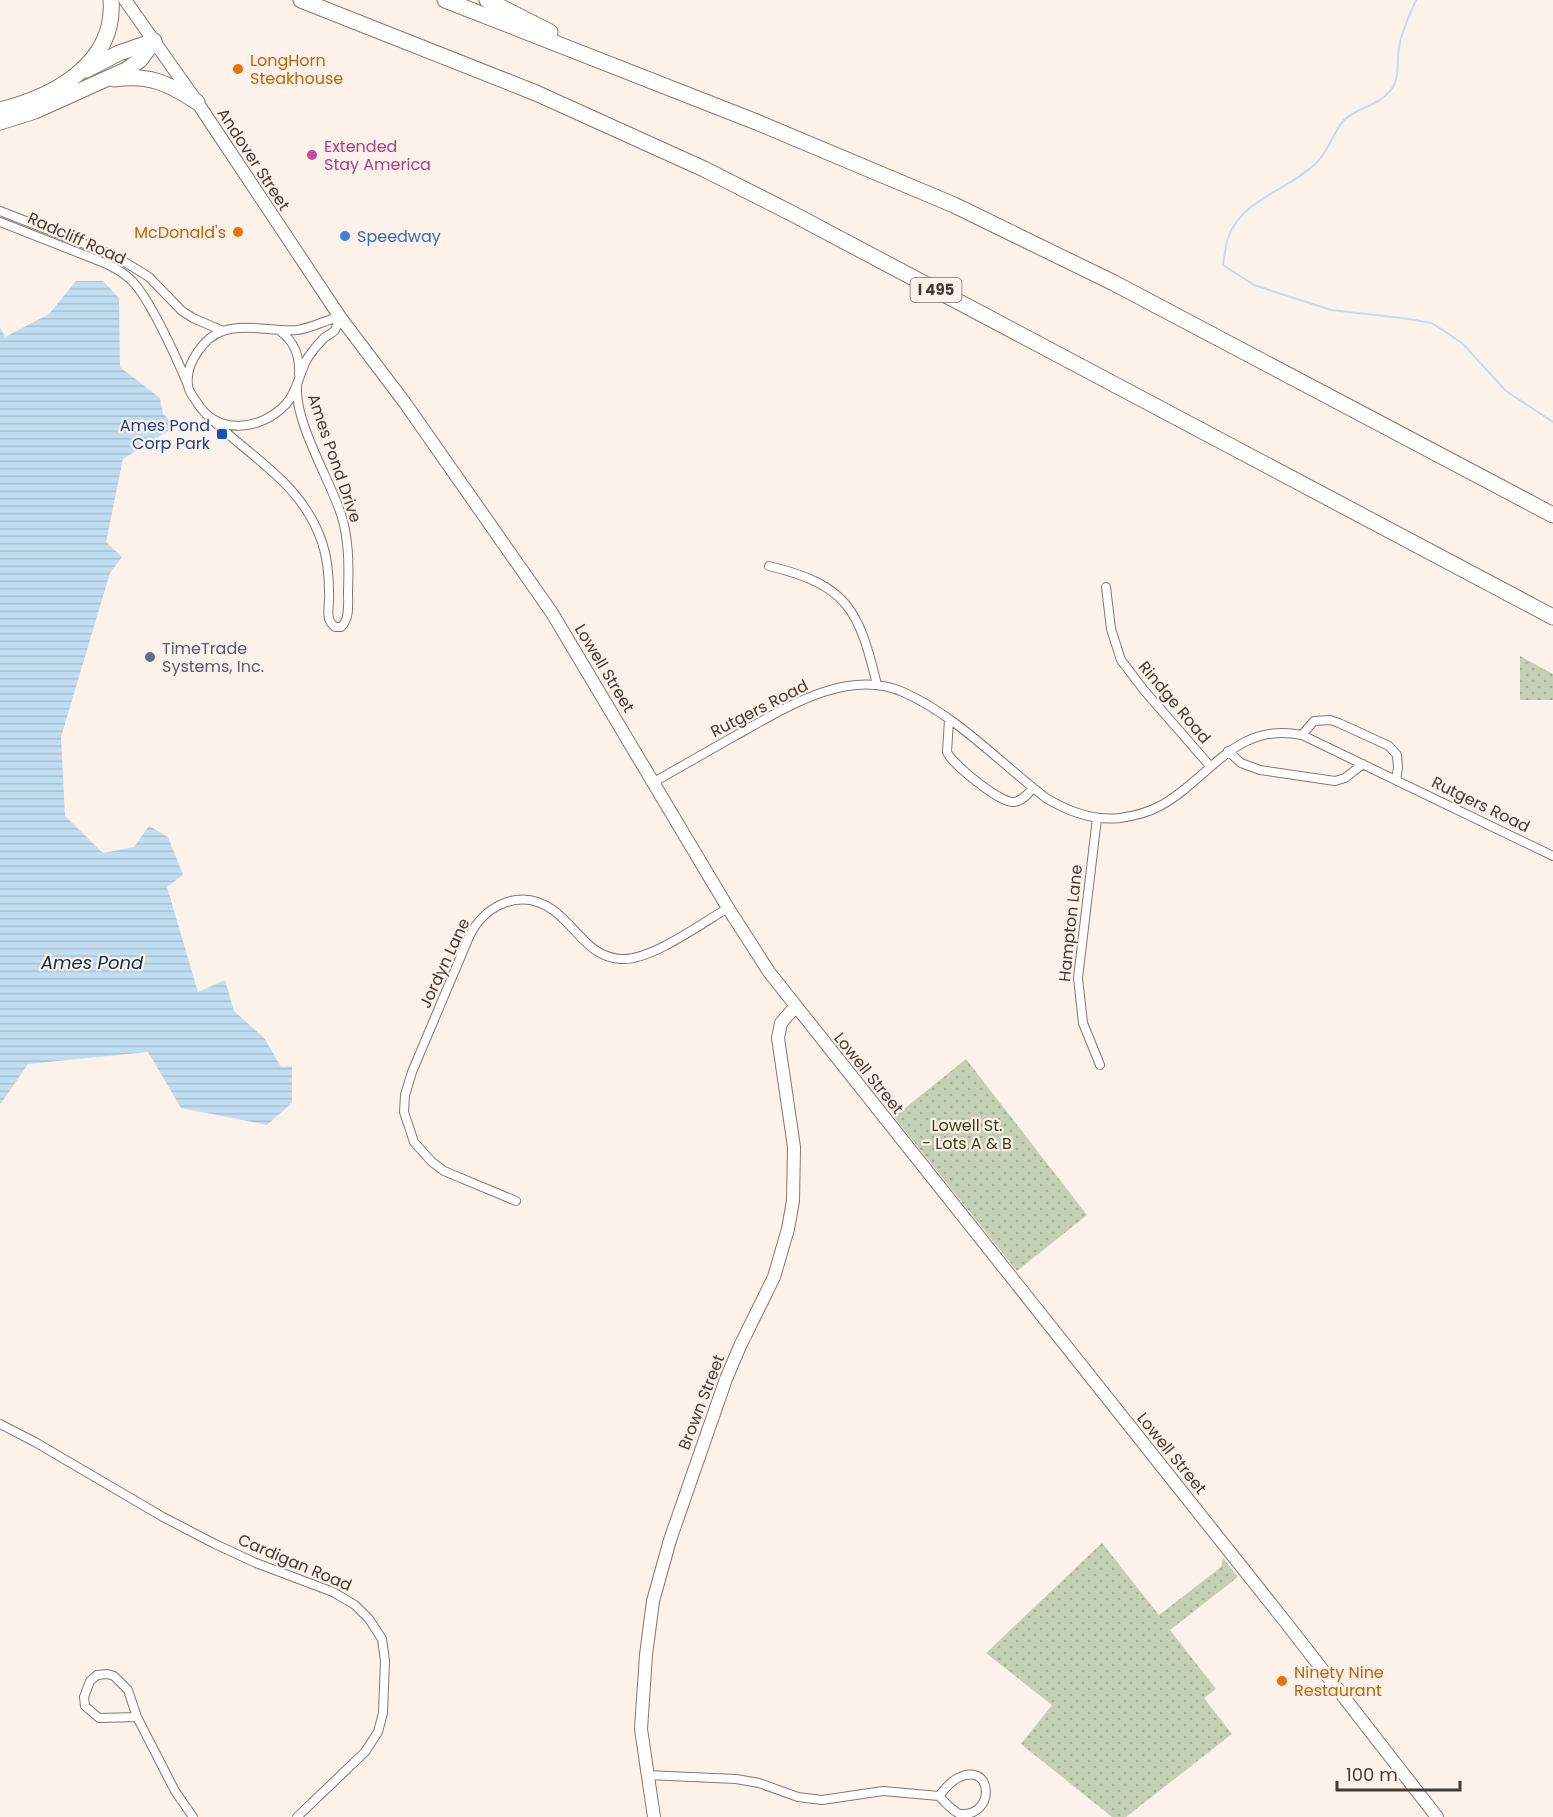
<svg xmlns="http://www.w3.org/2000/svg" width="1553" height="1817" viewBox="0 0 1553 1817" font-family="Poppins,sans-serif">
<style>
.park{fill:url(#park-dots)}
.water{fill:url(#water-rules)}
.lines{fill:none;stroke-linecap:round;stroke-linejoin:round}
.stream{stroke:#c1ddf2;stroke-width:2}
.street-casing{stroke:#87766b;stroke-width:10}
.secondary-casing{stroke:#87766b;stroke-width:14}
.highway-casing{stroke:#87766b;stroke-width:17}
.street{stroke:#fff;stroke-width:8}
.secondary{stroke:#fff;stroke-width:12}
.highway{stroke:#fff;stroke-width:15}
.food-dot{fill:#e8710a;stroke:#fdf2ea;stroke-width:2}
.hotel-dot{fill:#d1479c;stroke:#fdf2ea;stroke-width:2}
.shop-dot{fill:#3f7fe0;stroke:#fdf2ea;stroke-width:2}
.transit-dot{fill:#1a4fb4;stroke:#fdf2ea;stroke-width:2}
.service-dot{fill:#5c6f8a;stroke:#fdf2ea;stroke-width:2}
.labels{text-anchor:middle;stroke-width:4.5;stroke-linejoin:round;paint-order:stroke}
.shield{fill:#fdf2ea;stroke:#7a726c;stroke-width:1.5}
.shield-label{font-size:15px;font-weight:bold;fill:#423b36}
.food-label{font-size:16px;fill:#c56008;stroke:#fdf2ea;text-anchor:start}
.hotel-label{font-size:16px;fill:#b23c85;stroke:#fdf2ea;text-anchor:start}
.street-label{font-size:16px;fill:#423b36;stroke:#fdf2ea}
.shop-label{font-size:16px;fill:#366cbe;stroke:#fdf2ea;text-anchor:start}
.transit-label{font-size:16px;fill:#164399;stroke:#fdf2ea;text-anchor:end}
.service-label{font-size:16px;fill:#4e5e75;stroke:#fdf2ea;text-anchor:start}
.park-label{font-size:16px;fill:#304215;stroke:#fdf2ea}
.water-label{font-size:18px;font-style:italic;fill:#00314d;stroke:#fdf2ea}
</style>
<defs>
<pattern id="park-dots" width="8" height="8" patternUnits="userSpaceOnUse" patternTransform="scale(1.5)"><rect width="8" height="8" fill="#c4d0b6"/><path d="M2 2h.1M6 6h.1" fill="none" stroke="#a1aa95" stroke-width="1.8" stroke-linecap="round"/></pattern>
<pattern id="water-rules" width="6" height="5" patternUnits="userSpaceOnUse" patternTransform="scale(1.5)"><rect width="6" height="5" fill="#c1ddf2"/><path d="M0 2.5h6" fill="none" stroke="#a7bfd0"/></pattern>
</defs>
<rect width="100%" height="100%" fill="#fdf2ea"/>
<path class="park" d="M 1520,656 L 1553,674 L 1553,700 L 1520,700 Z
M 966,1059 L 1087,1215 L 1017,1271 L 894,1117 Z
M 1102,1543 L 1159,1615 L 1221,1567 L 1223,1558 L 1238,1577 L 1170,1630 L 1216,1689 L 1204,1698 L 1232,1734 L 1126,1817 L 1112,1817 L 1021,1744 L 1052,1705 L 986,1653 Z"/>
<path class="water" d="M 76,281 L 103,281 L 119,298 L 120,367 L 160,398 L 163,414 L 176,426 L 123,459 L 106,542 L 122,557 L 110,573 L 61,737 L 65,816 L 103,853 L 134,847 L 149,826 L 168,837 L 183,875 L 167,887 L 198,992 L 225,980 L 234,1011 L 265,1039 L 281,1067 L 292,1066 L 292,1103 L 267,1125 L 181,1108 L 148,1052 L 28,1064 L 0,1105 L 0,327 L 5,337 L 49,314 Z"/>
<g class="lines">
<path class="stream" d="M 1416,0 C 1409,16 1402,30 1399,47 C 1396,63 1401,78 1390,91 C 1378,106 1358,107 1344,120 C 1333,132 1329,151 1317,162 C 1290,190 1241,199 1228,238 C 1225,246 1225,256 1223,265 L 1254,285 L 1331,310 L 1402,318 L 1432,323 L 1462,343 L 1506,391 L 1553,422"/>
<defs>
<path id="street" d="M 0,211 L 115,256 L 149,277 L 182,311 L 193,318 L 223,331
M 0,222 L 102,262 C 112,266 121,271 130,279 C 149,296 177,359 188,385
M 340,317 C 338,321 337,326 335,330 C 333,333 328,335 324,338 C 318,344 312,351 307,359 C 299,374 297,392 286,404 C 261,431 216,436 196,401 C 193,397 188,390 188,385 C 185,364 204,337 223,331 C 246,323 273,332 297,330 C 312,328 325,320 340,317 Z
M 280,331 C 294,341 300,357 299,374
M 206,414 C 249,457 301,481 322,542 C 327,557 329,576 329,592 C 330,601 327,611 329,619 C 331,624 332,624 335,627 L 341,627 C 350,619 348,604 348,592 C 349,566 349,539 341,514 C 329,478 295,423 297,387
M 769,566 C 848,585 859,610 877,685
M 1106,587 L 1111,629 L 1121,660 L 1143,689 L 1210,766
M 949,720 L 947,752 C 952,764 1001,804 1014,802 C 1022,801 1028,794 1033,788
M 1302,735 L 1314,721 L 1330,720 L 1339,723 L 1389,746 L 1397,755 L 1398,768 L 1396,780
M 1228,751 L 1241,763 L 1260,770 L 1335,781 L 1345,778 L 1363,764
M 654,782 C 680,767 707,752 733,737 C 782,710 846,667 903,692 C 957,716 1000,763 1046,798 C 1069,812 1093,821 1120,818 C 1134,816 1147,813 1160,806 C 1210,779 1235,721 1302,735 L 1553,856
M 1097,818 L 1078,978 L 1083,1023 L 1100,1065
M 516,1201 L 444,1171 L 432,1162 L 414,1142 L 404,1112 L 405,1095 L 412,1072 L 469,937 C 484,905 521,887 553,910 C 577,927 588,957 621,959 C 651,961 702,923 728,908
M 0,1424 L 35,1442 L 163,1517 L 215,1544 L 256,1563 L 333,1592 L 355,1605 L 369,1619 L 382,1639 L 385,1661 L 383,1713 L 378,1732 L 365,1752 L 297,1817
M 137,1717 L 99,1718 L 85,1706 L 84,1697 L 90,1681 L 97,1675 L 107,1674 L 114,1676 L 128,1690 L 137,1717 L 175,1791 L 193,1817
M 647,1775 L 736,1779 L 759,1783 L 798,1797 L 822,1800 L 883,1791 L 939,1796 C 944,1790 949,1783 956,1779 C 993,1758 997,1817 960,1814 C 952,1811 945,1802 939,1796"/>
<path id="secondary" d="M 125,0 L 197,102 L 340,317 L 405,403 L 552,613 L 728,908 L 769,972 L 1287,1624 L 1437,1817
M 654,1817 L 641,1729 L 646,1655 L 653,1601 L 670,1540 L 726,1379 L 740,1346 L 774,1277 L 788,1229 L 793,1201 L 794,1147 L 778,1038 L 781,1023 L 795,1007"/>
<path id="highway" d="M 301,0 L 536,93 L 704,169 L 793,214 L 1553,617
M 445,0 L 759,123 L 954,205 L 1114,283 L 1553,515
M 487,0 L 550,32
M 86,70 L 119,53 L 154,41
M 114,79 C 149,74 168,83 197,102
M 0,110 C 53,97 116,64 111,0
M 0,122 L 35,111 L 126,70 L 140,60 L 154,41"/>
</defs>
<use href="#street" class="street-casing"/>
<use href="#secondary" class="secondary-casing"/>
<use href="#highway" class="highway-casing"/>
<use href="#street" class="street"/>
<use href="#secondary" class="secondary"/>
<use href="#highway" class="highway"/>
</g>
<g class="food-dot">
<circle cx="238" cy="69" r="6"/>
<circle cx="238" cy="232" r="6"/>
<circle cx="1282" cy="1681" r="6"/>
</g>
<circle class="hotel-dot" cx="312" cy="155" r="6"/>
<circle class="shop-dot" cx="345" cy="236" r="6"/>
<rect class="transit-dot" x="216" y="428" width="12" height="12" rx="3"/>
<circle class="service-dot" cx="150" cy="657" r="6"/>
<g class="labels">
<rect class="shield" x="910.5" y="278" width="51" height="24" rx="4.5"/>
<g class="shield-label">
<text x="936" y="295">I 495</text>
</g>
<g class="food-label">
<text x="250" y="66">LongHorn<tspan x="250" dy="18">Steakhouse</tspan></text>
<text x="226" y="238" text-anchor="end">McDonald's</text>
<text x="1294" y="1678">Ninety Nine<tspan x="1294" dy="18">Restaurant</tspan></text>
</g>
<g class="hotel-label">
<text x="324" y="152">Extended<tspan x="324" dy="18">Stay America</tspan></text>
</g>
<g class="street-label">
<text transform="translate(254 159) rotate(57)" y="6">Andover Street</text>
<text transform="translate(77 238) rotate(24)" y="6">Radcliff Road</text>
<text transform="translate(335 458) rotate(71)" y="6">Ames Pond Drive</text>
<text transform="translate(605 668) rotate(59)" y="6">Lowell Street</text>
<text transform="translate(1175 702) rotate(50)" y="6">Rindge Road</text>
<text transform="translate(759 708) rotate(-27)" y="6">Rutgers Road</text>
<text transform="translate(1481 804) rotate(26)" y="6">Rutgers Road</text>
<text transform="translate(1070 923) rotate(-84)" y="6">Hampton Lane</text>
<text transform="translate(444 963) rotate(-65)" y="6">Jordyn Lane</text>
<text transform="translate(869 1073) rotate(51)" y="6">Lowell Street</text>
<text transform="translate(701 1402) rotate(-69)" y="6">Brown Street</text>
<text transform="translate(1172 1453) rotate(51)" y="6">Lowell Street</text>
<text transform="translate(295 1562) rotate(23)" y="6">Cardigan Road</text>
</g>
<g class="shop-label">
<text x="357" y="242">Speedway</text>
</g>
<g class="transit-label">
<text x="210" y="431">Ames Pond<tspan x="210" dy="18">Corp Park</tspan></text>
</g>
<g class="service-label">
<text x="162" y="654">TimeTrade<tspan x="162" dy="18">Systems, Inc.</tspan></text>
</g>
<g class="park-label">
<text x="967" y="1131">Lowell St.<tspan x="967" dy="18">- Lots A &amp; B</tspan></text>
</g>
<g class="water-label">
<text x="92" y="969">Ames Pond</text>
</g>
</g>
<path d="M1337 1781v9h123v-9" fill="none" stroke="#423b36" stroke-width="3"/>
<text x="1346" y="1781" font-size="18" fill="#423b36" stroke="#fdf2ea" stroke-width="4.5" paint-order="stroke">100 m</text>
</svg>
